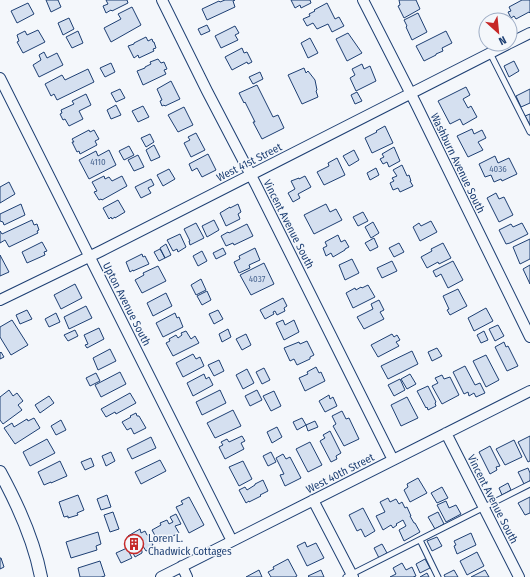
<svg xmlns="http://www.w3.org/2000/svg" width="530" height="577" viewBox="0 0 530 577" font-family="'Fira Sans Condensed',sans-serif">
<style>
.building{fill:#d5e0f0;stroke:#1d3f73}
.lines{fill:none;stroke-linecap:round;stroke-linejoin:round}
.service-casing{stroke:#1d3f73;stroke-width:7}
.minor-casing{stroke:#1d3f73;stroke-width:12}
.tertiary-casing{stroke:#1d3f73;stroke-width:14}
.service{stroke:#f4f7fb;stroke-width:5}
.minor{stroke:#f4f7fb;stroke-width:10}
.tertiary{stroke:#f4f7fb;stroke-width:12}
.labels{text-anchor:middle;stroke-width:3;stroke-linejoin:round;paint-order:stroke}
.number-label{font-size:9px;fill:#4b6792}
.street-label{font-size:11px;fill:#1d3f73;stroke:#f4f7fb}
.poi-label{font-size:11px;fill:#1d3f73;stroke:#f4f7fb;text-anchor:start}
</style>
<rect width="100%" height="100%" fill="#f4f7fb"/>
<path class="building" d="M 46,0 L 58,0 L 61,7 L 51,12 Z
M 106,0 L 127,0 L 128,3 L 112,11 L 111,10 L 106,13 L 103,6 L 108,4 Z
M 225,0 L 235,0 L 233,1 L 235,7 L 207,20 L 202,9 L 219,1 L 220,2 Z
M 291,0 L 310,0 L 311,3 L 301,8 L 300,5 L 295,8 Z
M 399,0 L 416,0 L 420,9 L 404,18 L 398,6 L 400,5 Z
M 522,0 L 530,0 L 530,13 L 529,12 L 516,19 L 514,16 L 511,18 L 508,12 L 511,11 L 509,7 Z
M 28,3 L 34,14 L 17,23 L 11,11 Z
M 327,3 L 335,19 L 339,17 L 344,26 L 332,32 L 328,24 L 317,29 L 313,23 L 307,26 L 303,19 L 310,16 L 309,14 L 315,11 L 314,10 Z
M 132,7 L 141,25 L 111,42 L 104,28 L 121,19 L 118,14 Z
M 418,13 L 427,32 L 412,40 L 406,27 L 407,26 L 404,20 Z
M 69,18 L 74,29 L 63,35 L 58,23 Z
M 486,22 L 486,35 L 481,25 Z
M 207,25 L 210,31 L 201,35 L 198,29 Z
M 235,26 L 239,33 L 235,35 L 238,40 L 221,48 L 215,36 Z
M 38,30 L 45,42 L 23,53 L 17,42 L 19,41 L 17,35 L 25,31 L 27,35 Z
M 78,31 L 83,43 L 72,48 L 66,37 Z
M 446,31 L 452,43 L 442,48 L 443,51 L 436,54 L 436,55 L 424,61 L 416,46 Z
M 348,33 L 362,53 L 347,61 L 336,39 Z
M 146,37 L 148,41 L 152,39 L 153,42 L 154,42 L 156,48 L 153,49 L 154,51 L 139,58 L 138,55 L 134,58 L 128,46 L 134,44 L 134,43 Z
M 310,38 L 318,53 L 308,58 L 301,43 Z
M 242,48 L 244,53 L 247,52 L 252,62 L 248,64 L 247,62 L 232,70 L 225,57 Z
M 44,52 L 47,58 L 57,53 L 63,65 L 39,77 L 33,65 L 41,60 L 39,55 Z
M 158,59 L 161,63 L 164,62 L 167,69 L 164,70 L 166,74 L 143,85 L 137,71 L 145,68 L 145,67 L 151,64 L 150,62 Z
M 514,61 L 519,71 L 509,77 L 504,66 Z
M 111,63 L 115,72 L 105,77 L 100,68 Z
M 362,64 L 364,69 L 370,66 L 376,81 L 356,91 L 350,78 L 355,75 L 352,69 Z
M 304,68 L 306,73 L 308,71 L 315,80 L 317,90 L 316,91 L 318,97 L 302,104 L 288,75 Z
M 88,69 L 94,82 L 57,100 L 54,94 L 51,96 L 45,84 L 62,75 L 65,80 Z
M 260,72 L 263,79 L 253,84 L 249,77 Z
M 171,81 L 180,99 L 165,106 L 164,105 L 162,106 L 160,101 L 162,100 L 157,89 Z
M 257,85 L 273,117 L 278,115 L 284,128 L 262,139 L 253,122 L 255,122 L 245,102 L 244,103 L 239,93 Z
M 466,87 L 470,95 L 463,99 L 468,108 L 471,106 L 477,117 L 463,125 L 460,119 L 450,124 L 438,101 Z
M 120,89 L 125,98 L 116,102 L 111,93 Z
M 530,89 L 530,103 L 521,107 L 516,96 Z
M 357,92 L 362,101 L 355,104 L 351,95 Z
M 86,94 L 91,105 L 79,111 L 83,119 L 69,126 L 65,119 L 63,120 L 60,114 L 62,113 L 61,110 L 74,104 L 72,101 Z
M 116,105 L 121,115 L 111,119 L 107,110 Z
M 143,106 L 149,117 L 138,122 L 132,111 Z
M 184,107 L 193,125 L 178,132 L 168,115 Z
M 530,114 L 530,125 L 525,116 Z
M 385,126 L 393,143 L 372,153 L 365,138 L 377,132 L 376,131 Z
M 472,129 L 474,134 L 482,130 L 486,138 L 478,142 L 483,150 L 468,157 L 457,136 Z
M 89,130 L 90,132 L 94,130 L 99,139 L 95,141 L 97,145 L 80,154 L 79,151 L 77,152 L 72,142 L 74,142 L 72,139 Z
M 196,133 L 205,150 L 191,157 L 184,143 L 190,140 L 188,137 Z
M 150,134 L 154,142 L 146,147 L 141,138 Z
M 154,145 L 160,157 L 151,161 L 146,150 Z
M 129,146 L 134,155 L 124,160 L 119,151 Z
M 394,147 L 400,161 L 389,167 L 387,162 L 383,164 L 380,159 L 384,157 L 382,154 Z
M 109,150 L 116,165 L 89,179 L 79,160 L 96,151 L 98,156 Z
M 354,150 L 359,160 L 349,166 L 343,156 Z
M 208,154 L 216,170 L 202,177 L 197,168 L 192,171 L 189,164 Z
M 138,155 L 144,167 L 134,171 L 128,160 Z
M 495,156 L 498,163 L 509,158 L 517,174 L 502,181 L 501,179 L 494,182 L 491,175 L 485,177 L 479,164 Z
M 337,158 L 345,175 L 324,185 L 317,172 L 329,166 L 328,163 Z
M 402,165 L 407,176 L 409,175 L 411,181 L 410,181 L 413,186 L 400,192 L 398,188 L 393,190 L 390,183 L 394,181 L 392,178 L 397,176 L 393,170 Z
M 376,168 L 379,175 L 370,180 L 367,173 Z
M 169,169 L 175,179 L 163,186 L 157,175 Z
M 104,176 L 105,179 L 109,177 L 112,181 L 122,176 L 127,186 L 102,200 L 101,199 L 99,200 L 94,192 L 97,191 L 92,182 Z
M 305,176 L 311,187 L 298,194 L 300,198 L 293,202 L 288,193 L 295,189 L 291,181 L 299,178 L 299,179 Z
M 151,179 L 154,185 L 148,188 L 151,193 L 141,198 L 135,187 Z
M 9,182 L 15,194 L 0,203 L 0,187 Z
M 496,193 L 499,199 L 504,197 L 513,215 L 499,222 L 487,198 Z
M 118,200 L 125,212 L 115,218 L 115,217 L 112,219 L 111,217 L 109,219 L 103,208 Z
M 21,204 L 25,215 L 4,225 L 3,222 L 0,221 L 0,214 Z
M 238,204 L 241,212 L 238,214 L 240,219 L 226,226 L 220,213 L 230,207 L 230,208 Z
M 326,204 L 330,212 L 336,209 L 342,220 L 314,234 L 304,215 Z
M 363,212 L 368,221 L 358,226 L 353,217 Z
M 32,220 L 34,225 L 37,224 L 39,230 L 37,231 L 38,233 L 9,247 L 5,240 L 0,243 L 0,231 L 2,234 Z
M 214,220 L 219,230 L 207,237 L 202,226 Z
M 431,221 L 437,232 L 420,241 L 413,227 L 419,223 L 421,226 Z
M 373,222 L 379,233 L 371,238 L 365,227 Z
M 196,223 L 204,238 L 190,245 L 189,241 L 190,241 L 184,229 Z
M 522,223 L 528,234 L 510,243 L 506,244 L 499,230 L 511,224 L 513,227 Z
M 247,224 L 253,236 L 234,245 L 233,243 L 226,246 L 221,236 L 228,232 L 229,233 Z
M 180,234 L 186,247 L 178,252 L 177,249 L 173,251 L 167,240 Z
M 338,235 L 341,242 L 345,240 L 349,247 L 345,249 L 345,250 L 333,257 L 331,253 L 326,256 L 323,248 L 327,246 L 325,242 Z
M 374,238 L 378,247 L 370,251 L 365,243 Z
M 530,239 L 530,259 L 520,264 L 513,247 Z
M 42,242 L 47,251 L 44,252 L 45,255 L 27,263 L 22,252 Z
M 399,243 L 404,252 L 394,257 L 389,248 Z
M 443,243 L 451,258 L 439,264 L 438,262 L 427,268 L 421,257 L 432,251 L 431,249 Z
M 166,244 L 171,255 L 165,258 L 160,248 Z
M 223,248 L 226,254 L 216,259 L 213,253 Z
M 255,248 L 260,260 L 249,265 L 250,268 L 239,273 L 234,262 L 240,259 L 239,256 Z
M 160,249 L 165,258 L 159,261 L 154,252 Z
M 202,251 L 207,261 L 198,266 L 193,256 Z
M 142,254 L 143,257 L 145,256 L 149,264 L 133,271 L 133,270 L 130,272 L 126,262 Z
M 0,255 L 9,272 L 0,276 Z
M 352,259 L 359,273 L 345,280 L 339,265 Z
M 392,261 L 397,271 L 382,278 L 377,268 Z
M 453,261 L 463,280 L 448,288 L 441,274 L 436,277 L 433,271 Z
M 264,263 L 274,284 L 251,295 L 240,275 Z
M 530,265 L 530,284 L 523,269 Z
M 158,266 L 166,281 L 142,293 L 135,280 L 144,275 L 143,273 Z
M 201,279 L 206,290 L 196,295 L 191,285 Z
M 75,284 L 82,298 L 61,309 L 54,295 Z
M 368,285 L 375,297 L 353,308 L 346,293 L 355,288 L 356,290 L 361,287 L 362,288 Z
M 458,289 L 467,306 L 450,315 L 447,310 L 449,309 L 443,296 Z
M 207,291 L 211,300 L 202,305 L 197,296 Z
M 166,293 L 172,306 L 153,316 L 147,303 Z
M 283,298 L 287,306 L 284,308 L 285,311 L 277,315 L 275,311 L 273,312 L 274,314 L 265,319 L 260,310 Z
M 379,300 L 384,310 L 380,312 L 384,319 L 364,329 L 357,317 L 373,309 L 371,304 Z
M 86,306 L 92,318 L 69,329 L 64,317 Z
M 486,308 L 493,321 L 474,331 L 468,318 Z
M 27,310 L 32,319 L 20,324 L 16,315 Z
M 218,310 L 223,319 L 214,324 L 209,314 Z
M 56,313 L 60,322 L 49,327 L 45,319 Z
M 175,313 L 177,318 L 179,317 L 183,327 L 163,337 L 156,323 Z
M 12,320 L 28,345 L 11,355 L 0,337 L 0,327 Z
M 283,320 L 285,325 L 294,320 L 299,332 L 284,340 L 276,323 Z
M 498,325 L 504,336 L 495,341 L 489,329 Z
M 99,328 L 104,339 L 87,348 L 85,345 L 88,344 L 84,335 Z
M 228,329 L 231,337 L 222,342 L 219,334 Z
M 75,330 L 78,336 L 68,341 L 64,335 Z
M 186,331 L 191,339 L 195,336 L 199,343 L 173,356 L 166,343 L 170,341 L 169,339 L 176,335 L 178,338 L 182,335 L 181,333 Z
M 484,331 L 488,340 L 481,343 L 477,335 Z
M 246,334 L 251,345 L 242,350 L 236,339 Z
M 392,334 L 394,337 L 397,335 L 400,340 L 396,342 L 399,346 L 378,357 L 371,345 Z
M 307,341 L 314,355 L 310,357 L 310,359 L 297,365 L 294,359 L 290,361 L 284,348 L 299,342 L 300,344 Z
M 504,342 L 506,347 L 508,346 L 518,366 L 507,371 L 495,347 Z
M 437,348 L 442,356 L 432,361 L 428,352 Z
M 110,349 L 116,361 L 98,370 L 93,358 Z
M 412,351 L 418,364 L 388,379 L 381,366 Z
M 1,352 L 4,357 L 0,359 L 0,353 Z
M 193,354 L 196,359 L 200,357 L 204,366 L 183,377 L 176,363 Z
M 486,355 L 499,380 L 486,387 L 473,361 Z
M 219,360 L 224,371 L 214,376 L 208,365 Z
M 465,366 L 475,385 L 480,383 L 485,393 L 476,397 L 474,393 L 469,396 L 468,392 L 464,394 L 453,372 Z
M 316,367 L 319,373 L 321,372 L 325,381 L 305,391 L 299,378 L 308,374 L 307,372 Z
M 264,368 L 270,380 L 262,384 L 256,372 Z
M 247,369 L 254,383 L 243,389 L 236,375 Z
M 120,372 L 126,384 L 101,397 L 95,385 Z
M 96,373 L 100,381 L 90,386 L 86,378 Z
M 204,374 L 206,379 L 209,377 L 213,385 L 193,396 L 187,383 Z
M 410,374 L 416,384 L 407,389 L 401,379 Z
M 442,375 L 444,379 L 450,377 L 459,395 L 442,404 L 432,386 L 438,383 L 435,378 Z
M 400,379 L 405,390 L 394,396 L 388,385 Z
M 428,386 L 436,402 L 435,403 L 436,406 L 428,410 L 427,407 L 426,408 L 417,391 Z
M 9,390 L 13,396 L 17,393 L 23,401 L 18,405 L 22,410 L 3,424 L 0,420 L 0,397 Z
M 220,390 L 226,403 L 202,415 L 196,402 Z
M 257,390 L 262,400 L 250,406 L 245,396 Z
M 274,391 L 281,406 L 271,411 L 263,396 Z
M 130,393 L 136,403 L 116,414 L 115,412 L 106,417 L 101,409 Z
M 329,395 L 330,399 L 333,397 L 337,406 L 325,412 L 319,401 Z
M 49,396 L 54,403 L 40,413 L 35,405 Z
M 407,397 L 418,418 L 401,426 L 391,405 Z
M 233,410 L 241,426 L 215,438 L 207,423 Z
M 342,411 L 346,419 L 349,418 L 359,439 L 344,446 L 333,426 L 336,424 L 332,416 Z
M 136,413 L 137,416 L 139,416 L 146,428 L 134,434 L 131,428 L 127,430 L 122,422 L 131,417 L 130,416 Z
M 34,418 L 40,428 L 15,444 L 4,428 L 12,423 L 14,427 L 27,419 L 28,421 Z
M 302,418 L 306,425 L 297,430 L 293,422 Z
M 61,420 L 66,430 L 56,435 L 51,426 Z
M 315,421 L 318,427 L 308,431 L 306,425 Z
M 277,427 L 282,437 L 272,443 L 267,432 Z
M 330,431 L 341,453 L 336,456 L 337,459 L 331,462 L 320,441 L 325,438 L 323,435 Z
M 242,436 L 245,441 L 241,443 L 244,449 L 225,459 L 219,447 L 223,445 L 221,442 L 227,439 L 229,442 Z
M 530,436 L 530,461 L 528,462 L 518,442 Z
M 151,437 L 156,448 L 132,459 L 127,449 Z
M 47,439 L 55,453 L 30,466 L 23,452 Z
M 514,440 L 522,457 L 505,465 L 496,449 Z
M 310,442 L 322,465 L 308,472 L 296,449 Z
M 490,446 L 500,466 L 496,467 L 497,470 L 490,474 L 479,452 Z
M 111,452 L 115,461 L 106,466 L 102,456 Z
M 271,452 L 276,462 L 268,466 L 263,456 Z
M 283,454 L 286,459 L 290,457 L 301,478 L 285,486 L 280,475 L 284,474 L 276,458 Z
M 91,458 L 94,466 L 85,470 L 81,462 Z
M 160,460 L 166,471 L 141,484 L 135,472 Z
M 60,461 L 67,476 L 51,483 L 51,482 L 44,485 L 38,472 Z
M 243,461 L 252,479 L 239,486 L 229,467 Z
M 528,468 L 530,473 L 530,481 L 524,484 L 518,472 Z
M 418,478 L 427,493 L 410,502 L 404,490 L 408,487 L 407,484 Z
M 263,480 L 268,491 L 260,495 L 261,496 L 249,502 L 249,501 L 246,503 L 239,490 L 245,487 L 247,490 L 255,485 L 255,484 Z
M 508,483 L 511,490 L 502,495 L 499,488 Z
M 442,487 L 448,498 L 437,503 L 431,493 Z
M 78,495 L 84,510 L 77,513 L 78,515 L 68,518 L 68,516 L 64,517 L 59,502 Z
M 107,495 L 111,507 L 101,510 L 97,499 Z
M 189,497 L 204,525 L 189,533 L 176,507 L 183,504 L 181,501 Z
M 530,497 L 530,513 L 525,515 L 518,503 Z
M 388,498 L 390,502 L 396,499 L 399,504 L 402,502 L 405,508 L 407,507 L 411,516 L 410,516 L 414,523 L 415,523 L 420,532 L 404,541 L 399,530 L 406,526 L 403,520 L 396,524 L 397,525 L 393,528 L 391,525 L 383,530 L 376,516 L 385,512 L 380,502 Z
M 446,501 L 449,508 L 456,505 L 461,514 L 446,522 L 437,505 Z
M 363,508 L 375,531 L 365,537 L 361,529 L 357,531 L 349,515 Z
M 113,512 L 119,529 L 110,532 L 104,515 Z
M 438,512 L 444,524 L 435,529 L 428,517 Z
M 176,514 L 181,524 L 175,526 L 179,533 L 159,543 L 152,530 L 161,525 L 160,523 L 167,520 L 169,524 L 173,522 L 170,517 Z
M 140,529 L 141,533 L 145,531 L 147,535 L 148,535 L 153,545 L 152,545 L 153,548 L 146,551 L 141,543 L 139,544 L 142,551 L 142,553 L 135,557 L 129,545 L 127,540 L 129,539 L 128,536 Z
M 98,532 L 101,544 L 96,546 L 97,550 L 71,558 L 66,542 Z
M 471,533 L 476,545 L 457,554 L 454,546 L 456,545 L 454,541 Z
M 437,537 L 442,546 L 432,551 L 427,541 Z
M 305,542 L 307,547 L 316,543 L 324,558 L 307,566 L 297,546 Z
M 382,544 L 387,553 L 379,558 L 374,548 Z
M 127,548 L 132,558 L 121,563 L 116,553 Z
M 477,552 L 484,566 L 467,575 L 460,561 Z
M 0,558 L 1,558 L 4,567 L 0,569 Z
M 288,559 L 297,576 L 295,577 L 271,577 L 268,572 L 274,569 L 273,567 Z
M 425,559 L 430,568 L 420,573 L 416,564 Z
M 100,561 L 105,576 L 101,577 L 80,577 L 78,568 Z
M 402,563 L 406,570 L 412,567 L 416,576 L 413,577 L 390,577 L 396,574 L 393,568 Z
M 259,570 L 262,577 L 246,577 Z
M 321,570 L 324,577 L 309,577 L 308,576 Z
M 454,570 L 458,577 L 445,577 L 444,575 Z
M 485,570 L 489,577 L 471,577 Z
M 427,573 L 429,577 L 420,577 Z"/>
<g class="lines">
<defs>
<path id="service" d="M 490,53 L 530,132
M 420,540 L 438,577
M 346,577 L 530,484"/>
<path id="minor" d="M 162,0 L 207,91 L 256,185 L 393,460
M 363,0 L 416,104 L 530,337
M 510,43 L 530,33
M 0,78 L 232,541
M 0,300 L 101,251 L 508,44
M 446,433 L 519,577
M 313,500 L 353,577
M 182,566 L 187,577
M 161,577 L 530,391"/>
<path id="tertiary" d="M 0,472 C 18,505 34,540 41,577"/>
</defs>
<use href="#service" class="service-casing"/>
<use href="#minor" class="minor-casing"/>
<use href="#tertiary" class="tertiary-casing"/>
<use href="#service" class="service"/>
<use href="#minor" class="minor"/>
<use href="#tertiary" class="tertiary"/>
</g>
<defs>
<symbol id="building-ring" viewBox="-11 -11 22 22"><circle r="9.5" fill="#f4f7fb" stroke="#c62828" stroke-width="1.5"/><path d="M-4-6H4V6H1V3H-1V6H-4ZM-2.5-4.3h1.7v1.8h-1.7ZM.8-4.3h1.7v1.8H.8ZM-2.5-1h1.7V.8h-1.7ZM.8-1h1.7V.8H.8Z" fill="#c62828"/></symbol>
</defs>
<g fill-rule="evenodd">
<use href="#building-ring" x="123" y="533" width="22" height="22"/>
</g>
<g class="labels">
<g class="number-label">
<text x="98" y="165">4110</text>
<text x="498" y="172">4036</text>
<text x="257" y="282">4037</text>
</g>
<g class="street-label">
<text transform="translate(249 162) rotate(-27)" y="4">West 41st Street</text>
<text transform="translate(458 163) rotate(64)" y="4">Washburn Avenue South</text>
<text transform="translate(289 224) rotate(63)" y="4">Vincent Avenue South</text>
<text transform="translate(127 304) rotate(63)" y="4">Upton Avenue South</text>
<text transform="translate(340 473) rotate(-27)" y="4">West 40th Street</text>
<text transform="translate(493 499) rotate(63)" y="4">Vincent Avenue South</text>
</g>
<g class="poi-label">
<text x="148" y="542">Loren L.<tspan x="148" dy="13">Chadwick Cottages</tspan></text>
</g>
</g>
<g transform="translate(498 32) rotate(153)"><circle r="19" fill="#f4f7fb" stroke="#9eadc5"/>
<path d="M0-3L7 15L0 10L-7 15Z" fill="#c62828"/>
<text y="-6" font-size="11" font-weight="bold" text-anchor="middle" fill="#1d3f73">N</text>
</g>
</svg>
